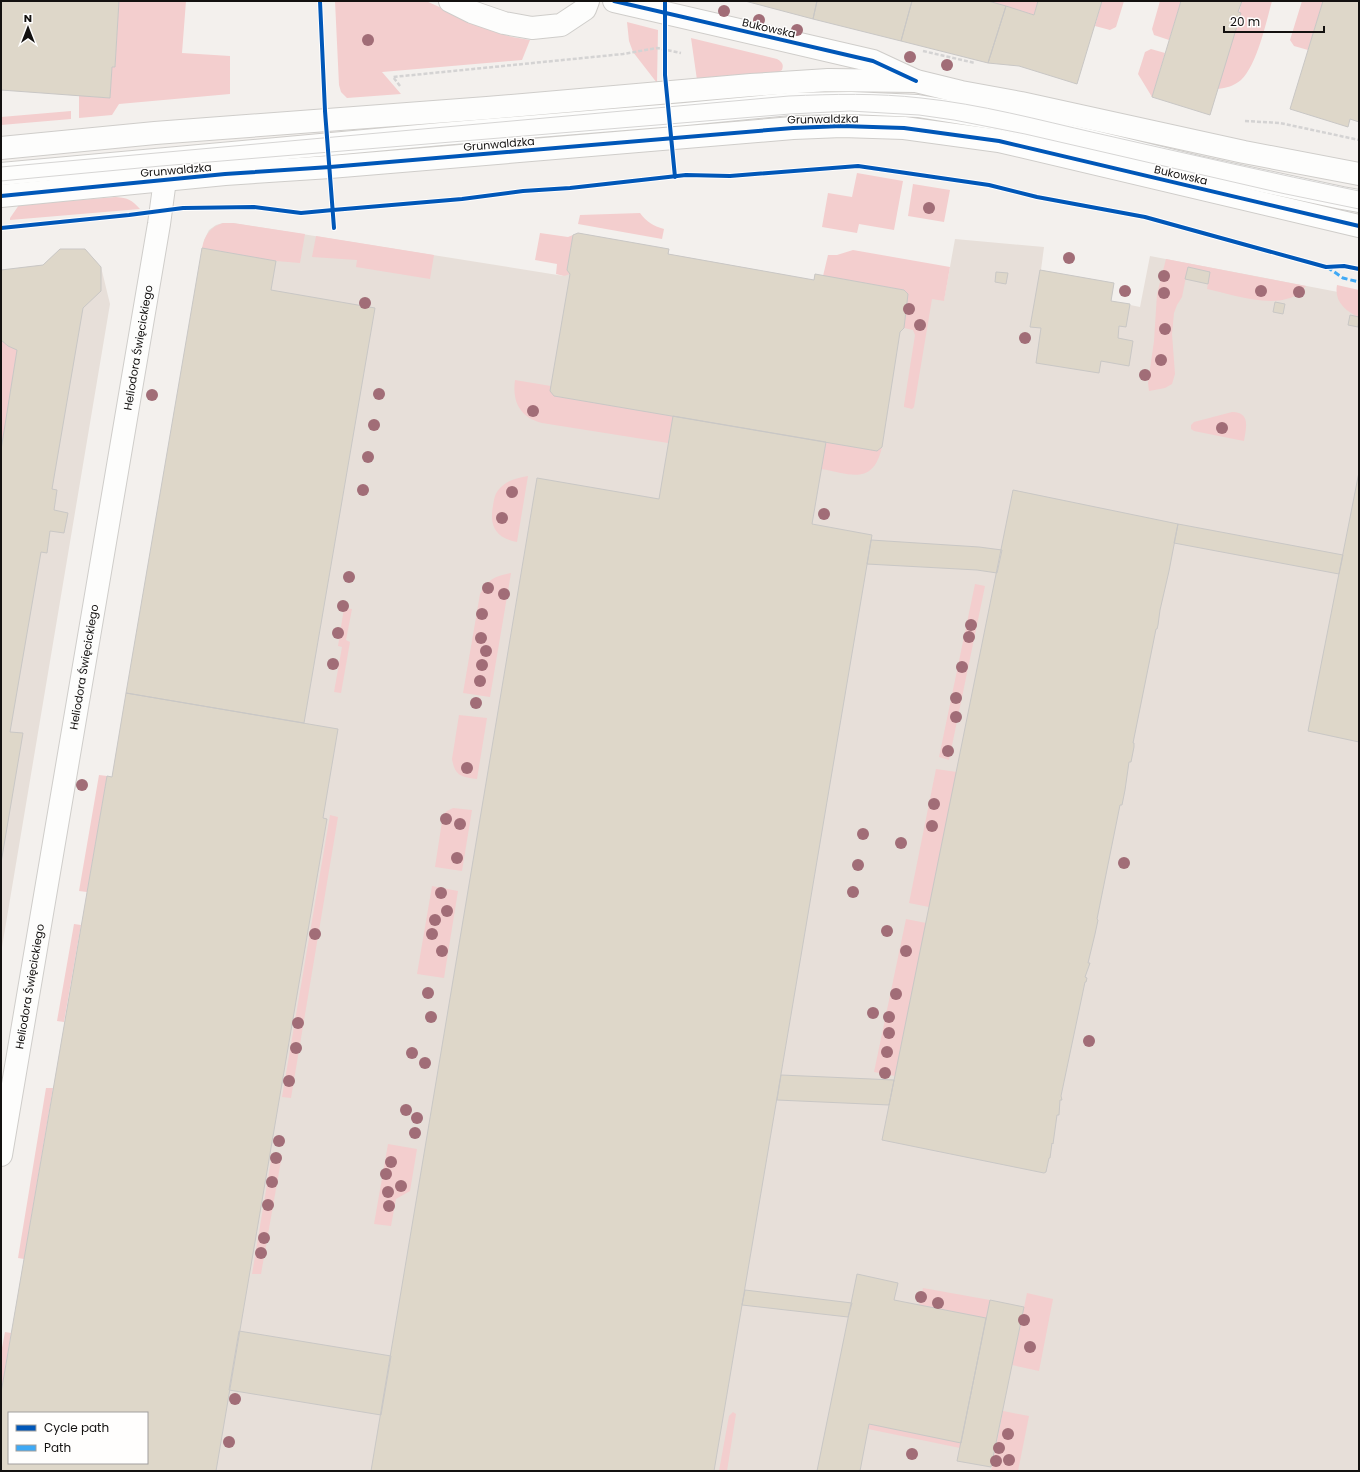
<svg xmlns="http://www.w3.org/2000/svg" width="1360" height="1472" viewBox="0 0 1360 1472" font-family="Poppins,sans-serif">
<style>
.built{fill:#e7dfd9;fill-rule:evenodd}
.green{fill:#f3cece}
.building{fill:#ded7c9;stroke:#c9c7c5;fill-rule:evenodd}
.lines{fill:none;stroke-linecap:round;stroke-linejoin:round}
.minor-casing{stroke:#cfcdca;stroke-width:24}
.path{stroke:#d4d3d3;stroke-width:2.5;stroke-dasharray:4 2;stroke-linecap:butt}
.minor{stroke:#fdfdfc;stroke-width:22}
.tram{stroke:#d6d5d4;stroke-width:1}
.quiet{stroke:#3fa9f5;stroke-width:3;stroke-dasharray:6 3;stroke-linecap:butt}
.cycleway-casing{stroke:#fffefd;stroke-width:6}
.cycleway{stroke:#0057b8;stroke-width:4}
.tree{fill:#a16d77}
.labels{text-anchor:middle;stroke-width:3;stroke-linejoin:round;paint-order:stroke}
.street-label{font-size:11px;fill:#131110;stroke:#fffefd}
</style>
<rect width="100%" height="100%" fill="#f3f0ed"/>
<path class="built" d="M 223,223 L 233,223 L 564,276 L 567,270 L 573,236 L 578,233 L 669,249 L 669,254 L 814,280 L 815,274 L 944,300 L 955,239 L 1044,247 L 1041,270 L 1114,283 L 1111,301 L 1140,307 L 1150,256 L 1359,296 L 1359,1471 L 1,1471 L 1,1393 L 107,776 L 112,777 L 204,240 L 209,230 L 216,225 ZM 9,1413 L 147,1413 L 147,1463 L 9,1463 Z
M 60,249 L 85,249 L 101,267 L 110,304 L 1,953 L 1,270 L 43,265 Z"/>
<path class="green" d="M 119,1 L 186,1 L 182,53 L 230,56 L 230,94 L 119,104 L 112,115 L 79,118 L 79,95 L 110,98 L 112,67 L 115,67 Z
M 335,1 L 426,1 L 495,32 L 512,37 L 530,40 L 522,60 L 382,72 L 401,94 L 347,98 L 341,92 L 339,85 Z
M 988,1 L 1038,1 L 1034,15 Z
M 1102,1 L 1124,1 L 1116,27 L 1110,30 L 1095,26 Z
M 1160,1 L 1181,1 L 1169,40 L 1154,35 L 1152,29 Z
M 1242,1 L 1272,1 C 1266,23 1257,65 1241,80 C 1234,86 1226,88 1218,89 Z
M 1302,1 L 1323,1 L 1308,50 L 1294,46 L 1290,40 Z
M 627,22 L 658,30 L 657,83 L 633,52 L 629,41 Z
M 691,38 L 777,59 C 782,62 784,64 782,70 L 777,73 L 697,80 Z
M 1151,49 L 1165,53 L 1152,97 L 1138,74 L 1145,52 Z
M 71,111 L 71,119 L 1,125 L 1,117 Z
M 857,173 L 903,181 L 894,230 L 859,224 L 857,233 L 822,227 L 828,193 L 852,197 Z
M 913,184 L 950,190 L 944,222 L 908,216 Z
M 116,197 C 128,198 132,200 140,209 L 10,220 L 10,218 L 19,205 Z
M 640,213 C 647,222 653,226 664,229 L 662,239 L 578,224 L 580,215 Z
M 223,223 L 233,223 L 305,234 L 300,263 L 276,261 L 202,248 C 205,235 210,227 223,223 Z
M 540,233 L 568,237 L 573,235 L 567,270 L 570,274 L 564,276 L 556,274 L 557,264 L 535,260 Z
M 316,236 L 434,255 L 430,279 L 356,267 L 357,260 L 312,257 Z
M 853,250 L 950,267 L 944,301 L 932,299 L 914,407 L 912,409 L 904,407 L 904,405 L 915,335 L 913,330 L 904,328 L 908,294 L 904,290 L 823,276 L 828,255 L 837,255 Z
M 1166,259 L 1306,286 C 1287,314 1234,295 1207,289 L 1210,272 L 1188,267 L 1182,297 L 1177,305 L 1174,313 L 1172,334 L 1175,374 L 1172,384 L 1165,388 L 1149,391 L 1148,383 L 1154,341 L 1157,294 Z
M 1337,285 L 1359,290 L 1359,317 C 1345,311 1334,301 1337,285 Z
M 1,340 L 8,346 L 17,350 L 1,450 Z
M 515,380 L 551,386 L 550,391 L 554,396 L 673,416 L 668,443 L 542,423 C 520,417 512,402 515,380 Z
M 1232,412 C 1251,412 1246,428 1244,441 L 1194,431 L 1191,429 L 1191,425 L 1194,422 Z
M 826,442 L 877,451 L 882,447 C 873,486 851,474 821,469 Z
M 528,476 L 517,542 C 496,538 489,526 493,506 C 494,499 495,493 500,488 C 507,480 518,478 528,476 Z
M 511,573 L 490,697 L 463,693 L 480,594 C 488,579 495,576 511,573 Z
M 975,584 L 985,586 L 949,760 L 939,757 Z
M 344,608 L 352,609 L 346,640 L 350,642 L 341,693 L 334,692 L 342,647 L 338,646 Z
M 459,715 L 487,718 L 477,779 C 461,777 455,776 452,759 Z
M 936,769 L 957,772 L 929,907 L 909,903 Z
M 99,775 L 107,776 L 87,892 L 79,891 Z
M 453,808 L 472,810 L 462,871 L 435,867 L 443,815 L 447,811 Z
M 330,815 L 338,817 L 291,1098 L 282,1097 Z
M 432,886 L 458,891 L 444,978 L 417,974 Z
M 906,919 L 926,923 L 895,1076 L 874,1072 Z
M 74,924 L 81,925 L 64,1022 L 57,1021 Z
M 46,1088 L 53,1088 L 24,1259 L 18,1258 Z
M 388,1144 L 417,1149 L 410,1191 L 396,1199 L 391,1226 L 374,1224 Z
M 272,1154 L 282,1155 L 261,1274 L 252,1274 Z
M 923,1288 L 990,1300 L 986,1318 L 919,1305 Z
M 1027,1293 L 1053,1299 L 1039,1371 L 1012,1365 Z
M 5,1332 L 11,1333 L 1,1393 L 1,1353 Z
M 1003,1411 L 1029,1416 L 1018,1471 L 991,1471 Z
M 733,1412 L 736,1414 L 727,1471 L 719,1471 L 729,1416 Z
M 869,1424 L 961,1443 L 960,1448 L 868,1429 Z"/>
<path class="building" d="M 1,1 L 119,1 L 115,67 L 112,67 L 110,98 L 1,90 Z
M 745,1 L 817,1 L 813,19 Z
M 817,1 L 912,1 L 901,41 L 813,19 Z
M 912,1 L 988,1 L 1006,6 L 988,63 L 901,41 Z
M 1038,1 L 1102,1 L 1077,84 L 1019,66 L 988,63 L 1006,6 L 1034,15 Z
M 1181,1 L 1242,1 L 1238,12 L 1241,13 L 1210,115 L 1152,97 Z
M 1323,1 L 1359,1 L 1359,122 L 1350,119 L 1348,127 L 1290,109 Z
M 578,233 L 669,249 L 668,254 L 814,280 L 815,274 L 904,290 L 908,294 L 904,328 L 900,332 L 882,447 L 877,451 L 554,396 L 550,391 L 570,274 L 567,270 L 573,235 Z
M 202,248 L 276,261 L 271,290 L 375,308 L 304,723 L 126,693 Z
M 60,249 L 85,249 L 101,267 L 101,291 L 83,308 L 52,489 L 57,490 L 54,510 L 68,513 L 64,533 L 50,531 L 47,553 L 41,552 L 10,732 L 23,733 L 1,863 L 1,450 L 17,350 L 8,346 L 1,340 L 1,270 L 43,265 Z
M 1188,267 L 1210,272 L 1208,284 L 1185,279 Z
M 1040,270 L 1114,283 L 1111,301 L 1130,304 L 1126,327 L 1119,326 L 1118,338 L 1133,341 L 1129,366 L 1101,361 L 1099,373 L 1036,363 L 1041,328 L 1030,327 Z
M 996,272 L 1008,273 L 1006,284 L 995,282 Z
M 1275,302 L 1285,304 L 1283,314 L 1273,312 Z
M 1350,315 L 1359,317 L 1358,327 L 1348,325 Z
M 673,416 L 826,442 L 812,524 L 872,535 L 714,1471 L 371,1471 L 537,478 L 659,499 Z
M 1359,472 L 1359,742 L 1308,731 Z
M 1013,490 L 1178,524 L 1169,571 L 1160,610 L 1158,625 L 1157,629 L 1156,629 L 1133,743 L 1134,743 L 1134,747 L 1131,762 L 1129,762 L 1125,790 L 1122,805 L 1120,805 L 1097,919 L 1098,920 L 1095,934 L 1088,963 L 1090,963 L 1085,977 L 1087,978 L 1086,982 L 1085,982 L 1061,1096 L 1062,1100 L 1060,1100 L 1059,1115 L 1057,1115 L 1053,1144 L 1052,1143 L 1050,1158 L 1049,1158 L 1046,1172 L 1044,1173 L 882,1140 Z
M 1178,524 L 1343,555 L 1339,574 L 1174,543 Z
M 871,540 L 979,547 L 1002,550 L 997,573 L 977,570 L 867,564 Z
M 126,693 L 338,729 L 323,818 L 327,819 L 216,1471 L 1,1471 L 1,1393 L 107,776 L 112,777 ZM 9,1413 L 147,1413 L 147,1463 L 9,1463 Z
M 781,1075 L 894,1080 L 889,1105 L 777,1100 Z
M 857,1274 L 898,1283 L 894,1300 L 986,1318 L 961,1443 L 869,1424 L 860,1471 L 817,1471 Z
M 745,1290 L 852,1303 L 848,1317 L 742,1305 Z
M 990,1300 L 1024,1307 L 991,1467 L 957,1461 Z
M 239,1331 L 391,1356 L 381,1415 L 229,1390 Z"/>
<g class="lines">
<defs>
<g id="minor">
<path d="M 450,1 L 472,12 L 504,23 L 532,28 L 561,25 L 585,9 L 588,1"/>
<path d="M 614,1 L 873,61 L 916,81 L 961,92 L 1021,103 L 1244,152 L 1359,174"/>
<path d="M 1,148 L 155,133 L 487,108 L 751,85 L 828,80 L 916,81"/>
<path d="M 1,174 L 441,134 L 686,114 L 789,104 L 851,103 L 918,106 L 1004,120 L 1198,167 L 1342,198 L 1359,201"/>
<path d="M 1,196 L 225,174 L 330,167 L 793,128 L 842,126 L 904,128 L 999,141 L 1359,226"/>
<path id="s1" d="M 1,1155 L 159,224 L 165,180"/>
</g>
</defs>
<use href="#minor" class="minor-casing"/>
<path class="path" d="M 923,51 L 975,63
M 400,86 L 393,77 L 623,54 L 657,48 L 681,53
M 1245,121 L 1280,123 L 1359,140"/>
<use href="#minor" class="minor"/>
<path class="tram" d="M 1,167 L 789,96 C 833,94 878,93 921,98 C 980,104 1039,120 1096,133 C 1184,153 1271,173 1359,191
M 1,181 L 161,166 L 790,114 L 850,111 L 919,115 L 954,120 L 1025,134 L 1281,193 L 1359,209"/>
<path class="quiet" d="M 1327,267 L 1343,278 L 1359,282"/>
<defs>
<path id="cycleway" d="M 320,1 L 325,111 L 334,228
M 614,1 L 873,61 L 916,81
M 665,1 L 665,75 L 675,177
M 1,196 L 225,174 L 330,167 L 793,128 L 842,126 L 904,128 L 999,141 L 1359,226
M 1,228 L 129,215 L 183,208 L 254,207 L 301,213 L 333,210 L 462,199 L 523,191 L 570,188 L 686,175 L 730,176 L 858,166 L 989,185 L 1037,197 L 1145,217 L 1326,267 L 1344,266 L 1359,269"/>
</defs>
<use href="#cycleway" class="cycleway-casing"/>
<use href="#cycleway" class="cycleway"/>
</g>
<g class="tree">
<circle cx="724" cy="11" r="6"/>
<circle cx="759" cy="20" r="6"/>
<circle cx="797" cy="30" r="6"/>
<circle cx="368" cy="40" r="6"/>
<circle cx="910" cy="57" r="6"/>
<circle cx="947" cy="65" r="6"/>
<circle cx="929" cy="208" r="6"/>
<circle cx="1069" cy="258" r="6"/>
<circle cx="1164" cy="276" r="6"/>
<circle cx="1125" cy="291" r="6"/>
<circle cx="1261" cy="291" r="6"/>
<circle cx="1299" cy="292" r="6"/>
<circle cx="1164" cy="293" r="6"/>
<circle cx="365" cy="303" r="6"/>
<circle cx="909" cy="309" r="6"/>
<circle cx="920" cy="325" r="6"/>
<circle cx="1165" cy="329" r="6"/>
<circle cx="1025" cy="338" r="6"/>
<circle cx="1161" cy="360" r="6"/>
<circle cx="1145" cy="375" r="6"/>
<circle cx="379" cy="394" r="6"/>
<circle cx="152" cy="395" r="6"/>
<circle cx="533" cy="411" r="6"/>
<circle cx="374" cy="425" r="6"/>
<circle cx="1222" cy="428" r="6"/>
<circle cx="368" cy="457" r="6"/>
<circle cx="363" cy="490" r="6"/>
<circle cx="512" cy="492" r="6"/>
<circle cx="824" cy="514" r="6"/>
<circle cx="502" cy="518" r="6"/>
<circle cx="349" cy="577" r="6"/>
<circle cx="488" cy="588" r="6"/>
<circle cx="504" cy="594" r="6"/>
<circle cx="343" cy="606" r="6"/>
<circle cx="482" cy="614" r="6"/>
<circle cx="971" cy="625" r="6"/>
<circle cx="338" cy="633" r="6"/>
<circle cx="969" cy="637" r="6"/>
<circle cx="481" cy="638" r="6"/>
<circle cx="486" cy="651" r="6"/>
<circle cx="333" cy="664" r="6"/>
<circle cx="482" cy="665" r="6"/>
<circle cx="962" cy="667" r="6"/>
<circle cx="480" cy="681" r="6"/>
<circle cx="956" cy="698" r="6"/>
<circle cx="476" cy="703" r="6"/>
<circle cx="956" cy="717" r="6"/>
<circle cx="948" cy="751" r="6"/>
<circle cx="467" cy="768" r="6"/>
<circle cx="82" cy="785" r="6"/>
<circle cx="934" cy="804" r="6"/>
<circle cx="446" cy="819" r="6"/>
<circle cx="460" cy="824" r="6"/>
<circle cx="932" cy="826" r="6"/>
<circle cx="863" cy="834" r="6"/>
<circle cx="901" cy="843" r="6"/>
<circle cx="457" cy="858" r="6"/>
<circle cx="1124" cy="863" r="6"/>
<circle cx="858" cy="865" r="6"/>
<circle cx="853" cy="892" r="6"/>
<circle cx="441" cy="893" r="6"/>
<circle cx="447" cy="911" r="6"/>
<circle cx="435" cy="920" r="6"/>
<circle cx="887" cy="931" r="6"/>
<circle cx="315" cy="934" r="6"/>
<circle cx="432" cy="934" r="6"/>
<circle cx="442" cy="951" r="6"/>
<circle cx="906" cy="951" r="6"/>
<circle cx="428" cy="993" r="6"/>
<circle cx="896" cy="994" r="6"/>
<circle cx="873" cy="1013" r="6"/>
<circle cx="431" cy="1017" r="6"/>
<circle cx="889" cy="1017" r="6"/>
<circle cx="298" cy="1023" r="6"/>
<circle cx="889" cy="1033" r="6"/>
<circle cx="1089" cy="1041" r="6"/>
<circle cx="296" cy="1048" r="6"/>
<circle cx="887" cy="1052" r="6"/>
<circle cx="412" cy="1053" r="6"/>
<circle cx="425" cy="1063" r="6"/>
<circle cx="885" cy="1073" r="6"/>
<circle cx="289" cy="1081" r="6"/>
<circle cx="406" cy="1110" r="6"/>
<circle cx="417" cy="1118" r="6"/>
<circle cx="415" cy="1133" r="6"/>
<circle cx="279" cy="1141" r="6"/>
<circle cx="276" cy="1158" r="6"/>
<circle cx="391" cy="1162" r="6"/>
<circle cx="386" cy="1174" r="6"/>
<circle cx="272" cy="1182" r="6"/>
<circle cx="401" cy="1186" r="6"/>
<circle cx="388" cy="1192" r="6"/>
<circle cx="268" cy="1205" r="6"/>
<circle cx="389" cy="1206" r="6"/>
<circle cx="264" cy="1238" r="6"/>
<circle cx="261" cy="1253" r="6"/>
<circle cx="921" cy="1297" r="6"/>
<circle cx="938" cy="1303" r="6"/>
<circle cx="1024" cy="1320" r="6"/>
<circle cx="1030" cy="1347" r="6"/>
<circle cx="235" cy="1399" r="6"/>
<circle cx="1008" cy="1434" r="6"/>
<circle cx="229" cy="1442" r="6"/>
<circle cx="999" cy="1448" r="6"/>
<circle cx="912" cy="1454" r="6"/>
<circle cx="1009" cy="1460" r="6"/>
<circle cx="996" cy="1461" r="6"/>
</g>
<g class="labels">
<g class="street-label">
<text transform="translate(769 28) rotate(13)" y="4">Bukowska</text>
<text transform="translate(823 119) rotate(-1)" y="4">Grunwaldzka</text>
<text transform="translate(499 144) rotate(-5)" y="4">Grunwaldzka</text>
<text transform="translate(176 170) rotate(-5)" y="4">Grunwaldzka</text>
<text transform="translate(1181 175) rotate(13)" y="4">Bukowska</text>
<text dy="4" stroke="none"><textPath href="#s1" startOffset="819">Heliodora Święcickiego</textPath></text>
<text dy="4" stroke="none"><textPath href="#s1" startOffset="495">Heliodora Święcickiego</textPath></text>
<text dy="4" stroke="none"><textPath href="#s1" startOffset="171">Heliodora Święcickiego</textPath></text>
</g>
</g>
<rect width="1360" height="1472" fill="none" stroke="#131110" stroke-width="4"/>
<rect x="8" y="1412" width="140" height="52" fill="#fffefd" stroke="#a19f9e"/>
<rect x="16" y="1425" width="20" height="6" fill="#0057b8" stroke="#a19f9e"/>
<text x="44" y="1432" font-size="12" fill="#131110">Cycle path</text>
<rect x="16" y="1445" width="20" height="6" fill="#3fa9f5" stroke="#a19f9e"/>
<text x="44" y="1452" font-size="12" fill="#131110">Path</text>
<g transform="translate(28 28)" stroke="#fffefd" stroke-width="3" paint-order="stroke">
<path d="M0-3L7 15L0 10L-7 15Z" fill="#131110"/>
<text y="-6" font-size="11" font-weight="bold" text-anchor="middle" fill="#131110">N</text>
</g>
<path d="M1224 26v6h100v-6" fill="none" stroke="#131110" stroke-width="2"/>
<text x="1230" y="26" font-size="12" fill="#131110" stroke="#fffefd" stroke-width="3" paint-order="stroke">20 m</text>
</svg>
